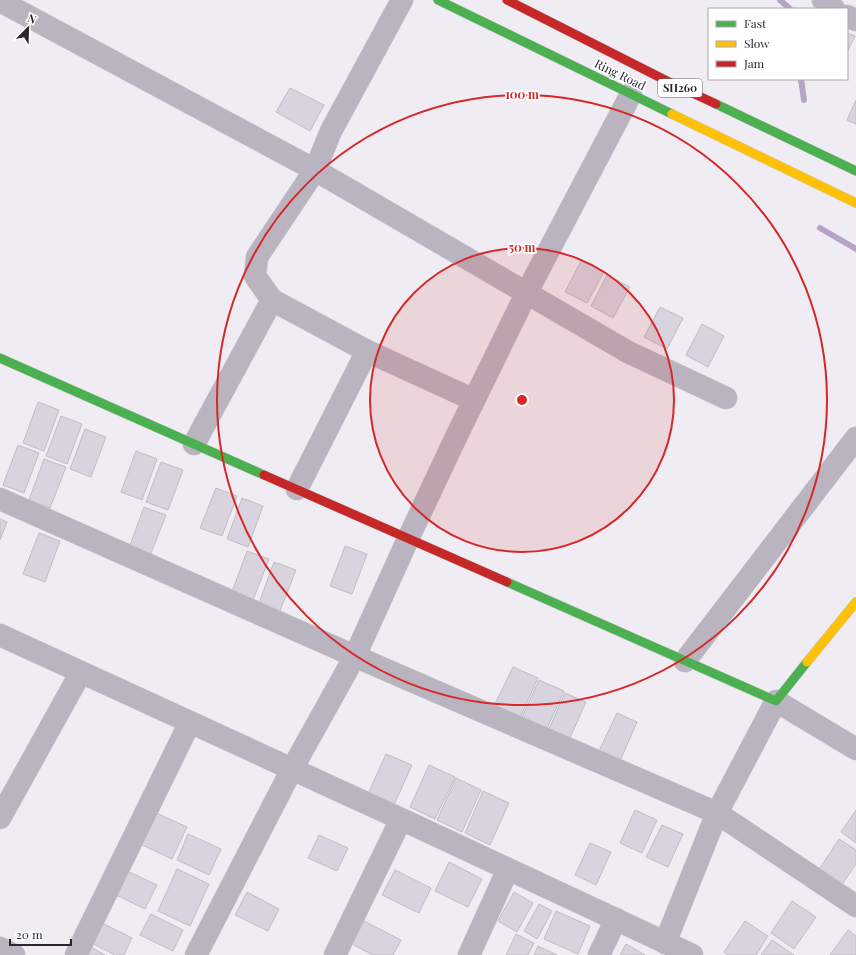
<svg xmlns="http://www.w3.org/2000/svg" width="856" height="955" viewBox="0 0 856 955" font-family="'Playfair Display',serif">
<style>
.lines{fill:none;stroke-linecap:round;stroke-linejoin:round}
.stream{stroke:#b5a4c6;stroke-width:6}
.building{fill:#d9d3e0;stroke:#c0bdc3}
.street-casing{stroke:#ccc9cf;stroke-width:23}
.fast-casing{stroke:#ccc9cf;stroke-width:10}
.slow-casing{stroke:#ccc9cf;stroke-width:10}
.jam-casing{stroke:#ccc9cf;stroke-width:10}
.street{stroke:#bab4c1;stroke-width:22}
.fast{stroke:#4caf50;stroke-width:9}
.slow{stroke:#ffc107;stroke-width:9}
.jam{stroke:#c62828;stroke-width:9}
.ring{fill:none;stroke:#d62828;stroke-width:2}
.labels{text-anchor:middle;stroke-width:3.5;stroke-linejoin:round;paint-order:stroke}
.shield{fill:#fff;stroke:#68666b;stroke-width:1}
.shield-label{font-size:11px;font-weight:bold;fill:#28252b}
.street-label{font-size:12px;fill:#28252b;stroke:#fff}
.centre{fill:#d62828;stroke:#fff;stroke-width:2}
.ring-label{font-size:12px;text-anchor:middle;font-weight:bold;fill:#d62828;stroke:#fff;stroke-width:3.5;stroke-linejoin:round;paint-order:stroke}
</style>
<rect width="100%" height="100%" fill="#f0ecf4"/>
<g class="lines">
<path class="stream" d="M 780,0 L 790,9
M 801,79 L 804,100
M 820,228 L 856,249"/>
</g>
<path class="building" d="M 847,33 L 855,36 L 847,52 Z
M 290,88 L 324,105 L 310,131 L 276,112 Z
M 856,100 L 856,124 L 847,120 Z
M 581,261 L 604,272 L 587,303 L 565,292 Z
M 607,275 L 630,287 L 613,318 L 591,306 Z
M 660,307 L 683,318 L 667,349 L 644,337 Z
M 702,324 L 724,336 L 708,367 L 686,355 Z
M 38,402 L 59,410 L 44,451 L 23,443 Z
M 61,416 L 82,424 L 67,464 L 46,456 Z
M 85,429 L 106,437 L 91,477 L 70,469 Z
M 18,445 L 39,453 L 24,493 L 3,485 Z
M 136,451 L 157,459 L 142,500 L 121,492 Z
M 44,459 L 66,467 L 50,508 L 29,500 Z
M 161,462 L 183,470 L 168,510 L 146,502 Z
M 216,488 L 237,496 L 222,536 L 200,528 Z
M 242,498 L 263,506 L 248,547 L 227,539 Z
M 144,507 L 166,515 L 150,556 L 129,548 Z
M 0,519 L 7,522 L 0,540 Z
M 39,533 L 60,541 L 45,582 L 23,574 Z
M 345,546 L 367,554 L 352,594 L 330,586 Z
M 247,551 L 269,559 L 253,600 L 232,592 Z
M 274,562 L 296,570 L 280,611 L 259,603 Z
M 513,667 L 538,678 L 519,720 L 493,708 Z
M 539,680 L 564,691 L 545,733 L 520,722 Z
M 565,693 L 586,702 L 569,740 L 548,731 Z
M 617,713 L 637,722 L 620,761 L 599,751 Z
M 386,754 L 412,765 L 393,807 L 367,796 Z
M 429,765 L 455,777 L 435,819 L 410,807 Z
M 456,778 L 481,790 L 462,832 L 437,820 Z
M 483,791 L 509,803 L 490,845 L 465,833 Z
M 635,810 L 657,820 L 642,853 L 620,843 Z
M 856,810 L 856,843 L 841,832 Z
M 152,811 L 187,827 L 172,859 L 138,843 Z
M 662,825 L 683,834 L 668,867 L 646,857 Z
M 188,834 L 221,849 L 209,875 L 177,860 Z
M 319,835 L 348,848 L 337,871 L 308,858 Z
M 839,839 L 856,850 L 856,864 L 841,886 L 818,871 Z
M 590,843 L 611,852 L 596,885 L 575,875 Z
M 449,862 L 482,879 L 468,907 L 435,891 Z
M 123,869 L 157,885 L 145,909 L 112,893 Z
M 177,869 L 209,884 L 190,926 L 158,911 Z
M 395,870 L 431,888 L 419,913 L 382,895 Z
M 247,892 L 279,909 L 268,931 L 235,915 Z
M 514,892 L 533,903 L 517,932 L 498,921 Z
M 792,901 L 816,917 L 794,949 L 771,933 Z
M 539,904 L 552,911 L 537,939 L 524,931 Z
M 556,911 L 590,926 L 578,954 L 544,939 Z
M 151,914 L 183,930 L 173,951 L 140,935 Z
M 98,921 L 132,938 L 124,955 L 115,955 L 88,941 Z
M 364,921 L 401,940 L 393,955 L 373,955 L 352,944 Z
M 745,921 L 768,936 L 756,955 L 728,955 L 724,952 Z
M 848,930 L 856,936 L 856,955 L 830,955 Z
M 516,934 L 534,943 L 528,955 L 506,955 Z
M 772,940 L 794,955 L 761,955 Z
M 626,944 L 645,955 L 620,955 Z
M 89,946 L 105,955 L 84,955 Z
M 538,946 L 557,955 L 534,955 Z"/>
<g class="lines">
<defs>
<path id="street" d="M 402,0 L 331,131 L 315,170 L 257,257 L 255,276 L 272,300 L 367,351 L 474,400
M 823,0 L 834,9
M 0,1 L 315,170 L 628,352 L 726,398
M 847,16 L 856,20
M 194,444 L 272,300
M 297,489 L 367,351
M 0,499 L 384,669 L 717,813 L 856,906
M 0,635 L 401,819 L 692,955
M 685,661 L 856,438
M 0,818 L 81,672
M 665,943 L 717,813 L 776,701 L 856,749
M 0,948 L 14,955
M 76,955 L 190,722
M 196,955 L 292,769 L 355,656 L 408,539 L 457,435 L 527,292 L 631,94
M 335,955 L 401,819
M 469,955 L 508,869
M 599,955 L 616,919"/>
<path id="fast" d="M 438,0 L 672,114
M 716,104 L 856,171
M 0,358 L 264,475
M 507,582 L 776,701 L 807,662"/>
<path id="slow" d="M 672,114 L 856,203
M 807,662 L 856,602"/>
<path id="jam" d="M 507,0 L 673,84 L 716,104
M 264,475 L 507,582"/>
</defs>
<use href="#street" class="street-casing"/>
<use href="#fast" class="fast-casing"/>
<use href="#slow" class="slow-casing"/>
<use href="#jam" class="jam-casing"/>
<use href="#street" class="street"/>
<use href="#fast" class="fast"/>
<use href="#slow" class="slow"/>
<use href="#jam" class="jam"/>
</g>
<circle cx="522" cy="400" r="152" fill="#d62828" fill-opacity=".12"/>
<g class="ring">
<circle cx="522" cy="400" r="152"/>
<circle cx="522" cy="400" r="305"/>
</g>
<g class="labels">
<rect class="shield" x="658" y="79" width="44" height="18" rx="3"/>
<g class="shield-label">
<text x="680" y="92">SH260</text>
</g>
<g class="street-label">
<text transform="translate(620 75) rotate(26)" y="4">Ring Road</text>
</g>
</g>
<circle cx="522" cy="400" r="6" class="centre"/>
<g class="ring-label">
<text x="522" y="99">100 m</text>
<text x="522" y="252">50 m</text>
</g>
<rect x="708" y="8" width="140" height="72" fill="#ffffff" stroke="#a9a8aa"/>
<rect x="716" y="21" width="20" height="6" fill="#4caf50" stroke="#a9a8aa"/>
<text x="744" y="28" font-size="12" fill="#28252b">Fast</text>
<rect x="716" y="41" width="20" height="6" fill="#ffc107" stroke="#a9a8aa"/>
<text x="744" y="48" font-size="12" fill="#28252b">Slow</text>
<rect x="716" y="61" width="20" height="6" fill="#c62828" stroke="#a9a8aa"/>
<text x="744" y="68" font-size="12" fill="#28252b">Jam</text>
<g transform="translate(28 28) rotate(23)" stroke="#ffffff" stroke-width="3" paint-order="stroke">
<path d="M0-3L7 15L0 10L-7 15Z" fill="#28252b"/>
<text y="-6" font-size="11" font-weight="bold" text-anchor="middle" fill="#28252b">N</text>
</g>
<path d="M10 939v6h61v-6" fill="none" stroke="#28252b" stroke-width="2"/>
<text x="16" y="939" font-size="12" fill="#28252b" stroke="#ffffff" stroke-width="3" paint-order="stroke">20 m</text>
</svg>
